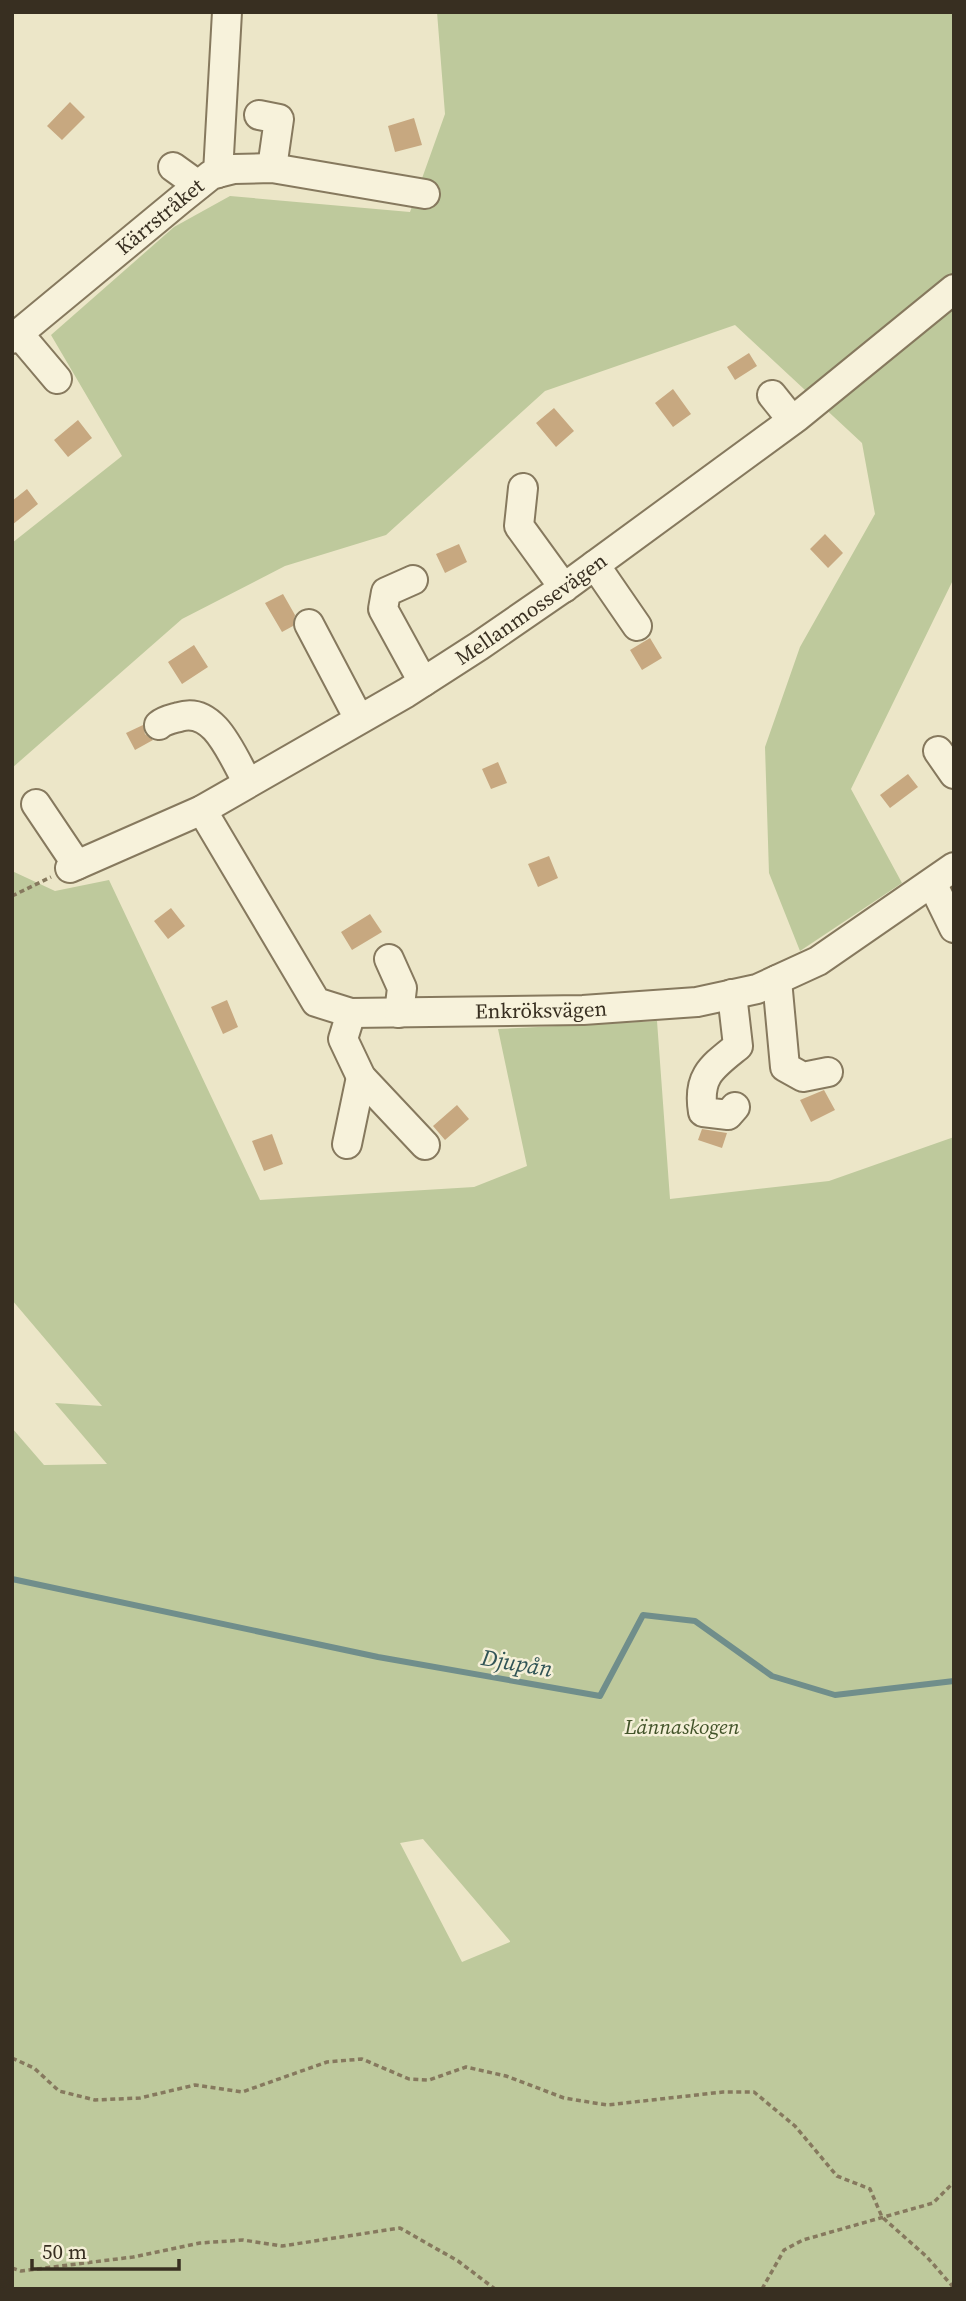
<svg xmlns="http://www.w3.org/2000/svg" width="966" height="2301" viewBox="0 0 966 2301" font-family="'Source Serif 4',serif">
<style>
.green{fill:#bec99c;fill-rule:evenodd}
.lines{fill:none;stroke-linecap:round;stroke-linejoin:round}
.stream{stroke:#708e8b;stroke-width:6}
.building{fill:#c7a880}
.minor-casing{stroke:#86795e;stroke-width:32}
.path{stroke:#86795e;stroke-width:3.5;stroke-dasharray:5 3.5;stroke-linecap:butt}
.minor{stroke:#f7f2db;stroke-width:28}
.labels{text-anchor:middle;stroke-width:5;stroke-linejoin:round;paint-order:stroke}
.street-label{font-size:21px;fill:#382f21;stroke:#f4efd7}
.park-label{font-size:21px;font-style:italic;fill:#425329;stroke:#f4efd7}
.water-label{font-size:23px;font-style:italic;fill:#315456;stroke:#f4efd7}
</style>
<rect width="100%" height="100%" fill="#ece6c8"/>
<path class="green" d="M 437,12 L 954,12 L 954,578 L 851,789 L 902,883 L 800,951 L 769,873 L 765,747 L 800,647 L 875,514 L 862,443 L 735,325 L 545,391 L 386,535 L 285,566 L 182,619 L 12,768 L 12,543 L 122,456 L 51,335 L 174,227 L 230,196 L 410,212 L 445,114 Z
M 12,871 L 55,891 L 109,880 L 260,1200 L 474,1187 L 527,1166 L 498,1029 L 657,1021 L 670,1199 L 829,1181 L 954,1137 L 954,2289 L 12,2289 L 12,1428 L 44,1465 L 107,1464 L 55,1403 L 102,1406 L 12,1300 ZM 423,1839 L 510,1941 L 510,1942 L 462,1962 L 400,1843 Z"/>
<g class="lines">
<path class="stream" d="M 12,1579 L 378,1657 L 600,1696 L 643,1615 L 695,1621 L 772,1676 L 835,1695 L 954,1681"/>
</g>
<path class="building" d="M 70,102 L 85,117 L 62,140 L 47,126 Z
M 414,118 L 422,145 L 395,152 L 388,126 Z
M 749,353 L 757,366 L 735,380 L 727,367 Z
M 673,389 L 691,414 L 673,427 L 655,403 Z
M 554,408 L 574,431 L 556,447 L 536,423 Z
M 78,420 L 92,438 L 68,457 L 54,440 Z
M 27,489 L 38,504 L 12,525 L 12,501 Z
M 825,534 L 843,553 L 828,568 L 810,549 Z
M 459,544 L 467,562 L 445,573 L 436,554 Z
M 283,594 L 295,615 L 293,626 L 282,632 L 265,603 Z
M 650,638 L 662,658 L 642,670 L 630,650 Z
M 194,645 L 208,667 L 182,684 L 168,662 Z
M 143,725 L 145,734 L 153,740 L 135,750 L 126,733 Z
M 498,762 L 507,783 L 491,789 L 482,769 Z
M 908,774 L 918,787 L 890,808 L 880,795 Z
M 549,856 L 558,878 L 538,887 L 528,864 Z
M 171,908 L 185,926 L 168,939 L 154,921 Z
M 370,914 L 382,932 L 352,950 L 341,932 Z
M 227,1000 L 238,1027 L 223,1034 L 211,1007 Z
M 824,1090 L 835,1110 L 811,1122 L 800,1100 Z
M 457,1105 L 469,1119 L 445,1140 L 433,1126 Z
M 702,1129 L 727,1133 L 722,1148 L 698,1140 Z
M 272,1134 L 283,1164 L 264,1171 L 252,1141 Z"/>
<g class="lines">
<defs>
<g id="minor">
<path d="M 259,115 L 279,119 L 272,168"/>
<path d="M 173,167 L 198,185"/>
<path d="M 218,173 L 234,169 L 272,168 L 425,194"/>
<path d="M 19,334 L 57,379"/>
<path id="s1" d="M 12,339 L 180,200 L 211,175 L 218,173 L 227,12"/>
<path d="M 772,395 L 792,420"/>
<path d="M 523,488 L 519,526 L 564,588"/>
<path d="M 595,565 L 637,626"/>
<path d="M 413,580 L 386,592 L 383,609 L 423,682"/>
<path d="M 309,624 L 359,719"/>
<path d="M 159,725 C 165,720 172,719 179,717 C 215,705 233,758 248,783"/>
<path d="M 938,751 L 954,774"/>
<path d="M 36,804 L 77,865"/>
<path id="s2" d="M 202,810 L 316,1002 L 351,1013 L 583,1010 L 697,1002 L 757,989 L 818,961 L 954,867"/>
<path id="s3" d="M 70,868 L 202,810 L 406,693 L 479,646 L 569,584 L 797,417 L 954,289"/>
<path d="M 932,883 L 954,928"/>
<path d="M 389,959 L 402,988 L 399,1013"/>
<path d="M 777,980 L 785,1067 L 803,1077 L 828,1072"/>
<path d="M 732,994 L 738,1046 C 712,1067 697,1076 703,1112 L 728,1115 L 735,1107"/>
<path d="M 351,1013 L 343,1039 L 361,1077 L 425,1145"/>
<path d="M 347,1144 L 361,1077"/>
</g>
</defs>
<use href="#minor" class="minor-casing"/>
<path class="path" d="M 12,896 L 51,877
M 12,2058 L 34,2068 L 59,2091 L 95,2100 L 140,2098 L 195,2085 L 242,2092 L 327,2062 L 362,2059 L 409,2079 L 429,2080 L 466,2067 L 506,2076 L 564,2098 L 607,2105 L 723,2092 L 754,2092 L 795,2126 L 837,2176 L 870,2189 L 882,2217 L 927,2257 L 954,2288
M 12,2268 L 21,2271 L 133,2257 L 200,2243 L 243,2240 L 282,2246 L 400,2228 L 458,2261 L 495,2289
M 762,2289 L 784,2250 L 803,2240 L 933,2203 L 954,2182"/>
<use href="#minor" class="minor"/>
</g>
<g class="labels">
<g class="street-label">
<text dy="7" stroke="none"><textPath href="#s1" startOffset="192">Kärrstråket</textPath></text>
<text dy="7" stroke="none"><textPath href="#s3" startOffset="530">Mellanmossevägen</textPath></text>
<text dy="7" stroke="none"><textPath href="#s2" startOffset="450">Enkröksvägen</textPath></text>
</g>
<g class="park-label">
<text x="682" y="1734">Lännaskogen</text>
</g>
<g class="water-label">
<text transform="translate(517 1663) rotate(10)" y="8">Djupån</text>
</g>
</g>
<rect width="966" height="2301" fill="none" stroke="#382f21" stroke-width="28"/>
<path d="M32 2259v10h147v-10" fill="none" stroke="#382f21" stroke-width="3.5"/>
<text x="42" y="2259" font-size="21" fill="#382f21" stroke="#f4efd7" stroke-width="5" paint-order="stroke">50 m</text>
</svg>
